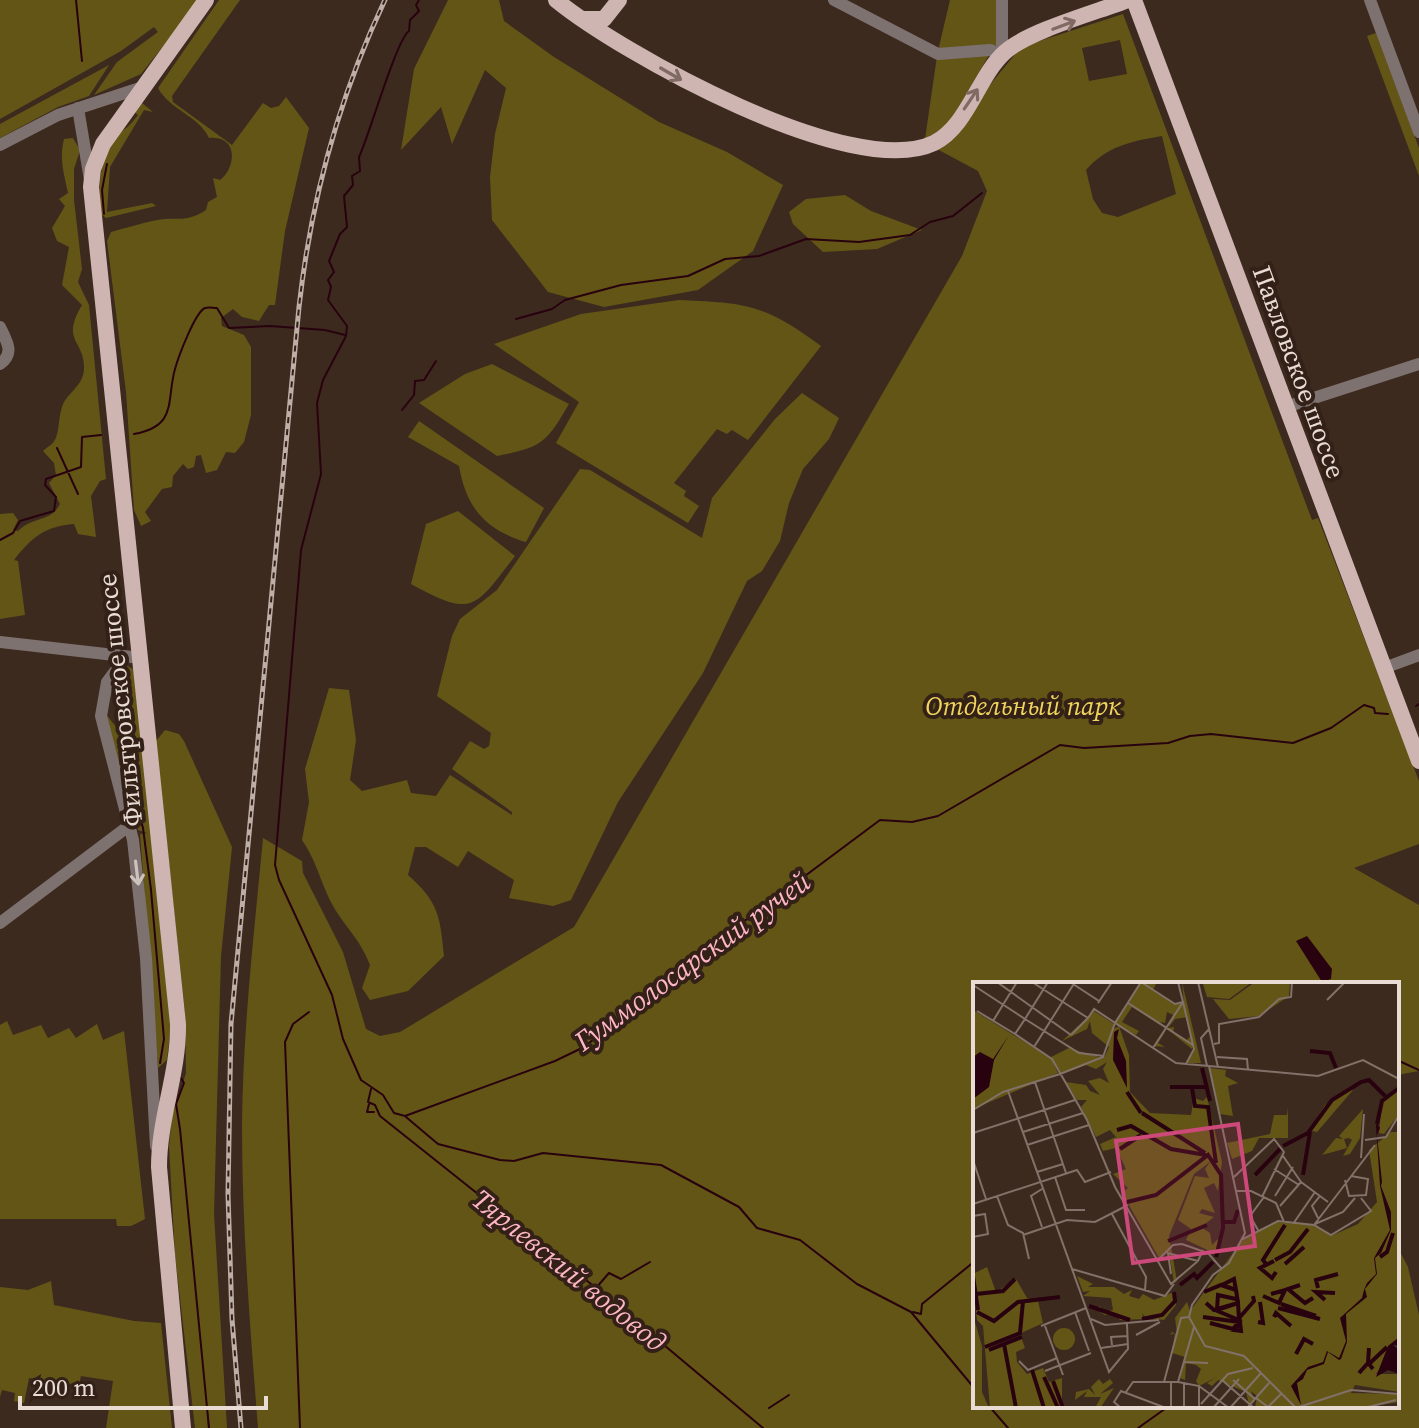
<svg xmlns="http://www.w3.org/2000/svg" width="1419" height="1428" viewBox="0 0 1419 1428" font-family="'Source Serif 4',serif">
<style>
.green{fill:#635516;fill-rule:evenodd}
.water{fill:#29020f}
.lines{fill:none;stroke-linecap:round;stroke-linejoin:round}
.stream{stroke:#29020f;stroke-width:2}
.minor{stroke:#7e7271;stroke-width:12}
.major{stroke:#ceb5b2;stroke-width:16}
.rail-casing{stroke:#bdaea6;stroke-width:5}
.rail{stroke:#332016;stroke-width:2;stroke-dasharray:6;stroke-linecap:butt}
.oneway{stroke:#806a64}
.oneway2{stroke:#cec2bc}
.labels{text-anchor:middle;stroke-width:8;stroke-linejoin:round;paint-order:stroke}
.street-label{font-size:26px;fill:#e9dcd5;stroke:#332016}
.park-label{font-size:26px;font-style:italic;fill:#efd55c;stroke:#332016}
.water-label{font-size:28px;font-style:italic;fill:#feb6c7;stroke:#332016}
.inset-river{fill:none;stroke:#29020f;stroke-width:4}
.inset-road{fill:none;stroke:#827168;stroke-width:2}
.view{fill:#cc497a;fill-opacity:0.15;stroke:#cc497a;stroke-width:4}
.inset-edge{fill:none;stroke:#e9dcd5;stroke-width:4}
</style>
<rect width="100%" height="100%" fill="#3d2a1f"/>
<path class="green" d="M 0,0 L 200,0 L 141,74 L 94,95 L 117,62 L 158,32 L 154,27 L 121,51 L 0,119 Z
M 219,0 L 240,0 L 172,96 L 173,102 L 232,145 L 263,103 L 271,108 L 279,106 L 286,97 L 309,128 L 285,231 L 275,305 L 269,305 L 259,321 L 242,317 L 233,309 L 221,318 L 222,326 L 244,335 L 251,347 L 251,415 L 244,442 L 235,453 L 226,452 L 217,470 L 206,473 L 201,455 L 196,456 L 194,467 L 188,469 L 183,464 L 173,476 L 172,487 L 162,489 L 145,512 L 151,521 L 141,526 L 134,510 L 126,392 L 107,241 L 111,232 C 126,228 142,223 157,220 C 179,216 184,224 206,210 L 208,202 L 217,197 L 213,178 L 220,180 C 236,168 239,135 209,138 C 199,116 170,110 158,88 Z
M 448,0 L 499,0 L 504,21 L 554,57 L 659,122 L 727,152 L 783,185 L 753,251 L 698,290 L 604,307 L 548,292 L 492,220 L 490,177 L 495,134 L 506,88 L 485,70 L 452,144 L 441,107 L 401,150 L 414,69 Z
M 950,0 L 1000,0 L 996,45 L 938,51 Z
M 1123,14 L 1312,520 L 1318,518 L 1419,781 L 1419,844 L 1354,868 L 1419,905 L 1419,1071 L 1397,1075 L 1397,984 L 975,984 L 975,1406 L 1397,1406 L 1397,1246 L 1408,1267 L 1419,1315 L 1419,1428 L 258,1428 C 250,1327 242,1226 242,1124 C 243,1028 254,934 263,838 L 302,861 L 303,873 L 343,952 L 366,1029 L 380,1036 L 400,1032 L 574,927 L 962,256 L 987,191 L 978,171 L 937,149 L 1021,47 ZM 1120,40 L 1127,74 L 1089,81 L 1082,48 ZM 1162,136 L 1176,194 L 1118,217 L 1102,213 L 1093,199 L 1086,170 C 1107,146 1132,141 1162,136 Z
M 1376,33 L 1419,148 L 1419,176 L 1367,36 Z
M 989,55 L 947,127 L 925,139 L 937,56 Z
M 109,65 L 89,96 L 58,107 L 0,138 L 0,124 Z
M 142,103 L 153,112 L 144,110 L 110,167 L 107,212 L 152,203 L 156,206 L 106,218 L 101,214 C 97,191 100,147 122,131 C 127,128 132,123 138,115 L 133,111 Z
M 73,138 L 80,150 L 74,169 L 74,200 L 82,269 L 78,282 L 89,305 L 106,479 L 100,481 L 91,496 L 96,537 L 78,534 L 74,524 C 45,526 31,538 14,560 L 18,561 L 25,615 L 0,619 L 0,514 L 13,513 L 18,520 L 13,530 L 18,531 C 35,515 50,523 60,504 L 49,483 L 56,475 L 54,463 L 43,451 C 44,450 52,444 53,443 C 60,434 58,418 62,407 C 67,392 83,387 84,369 C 85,340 60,342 82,305 L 62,285 L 69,247 L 57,241 L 52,228 L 65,206 L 59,199 L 68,193 C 64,174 59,159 64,139 Z
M 845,195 L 871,211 L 922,230 L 877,249 L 823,252 L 793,224 L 789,212 L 806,199 Z
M 679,300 C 747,303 764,304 821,346 L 748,440 L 732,430 L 727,434 L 717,429 L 674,483 L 686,491 L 684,496 L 699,506 L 688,523 L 556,443 L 579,402 L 494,344 L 581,314 Z
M 492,364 L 569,404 C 546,443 543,447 497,456 L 419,403 L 465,374 Z
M 802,393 L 839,418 L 829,439 L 803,469 L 789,503 L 780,541 L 762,571 L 747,581 L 703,673 L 618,802 L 571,900 L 553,906 L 509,898 L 514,880 L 468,851 L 458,867 L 426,847 L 415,847 L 408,875 C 439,902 440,917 444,956 L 408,991 L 370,1000 L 362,988 L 370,965 C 359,936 340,923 328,896 C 319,876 315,859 302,840 L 309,802 L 305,769 L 329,688 L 349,690 L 356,740 L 350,780 L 362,791 L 407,780 L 411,793 L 436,796 L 450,775 L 512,815 L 512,812 L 452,769 L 470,741 L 484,749 L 489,746 L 491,733 L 437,696 L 452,636 L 460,619 L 497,590 L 580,469 L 590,470 L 702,538 L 712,498 L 775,419 Z
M 419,421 L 544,508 L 526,542 C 485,530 466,507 459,466 L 408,437 Z
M 458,511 L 515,556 C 474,609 473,618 411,584 L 426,524 Z
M 126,665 L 133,669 L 135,680 L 171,1027 L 167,1060 L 158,1068 L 140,834 L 147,833 L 138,830 L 105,713 L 124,737 L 135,735 L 123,670 Z
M 165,730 L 179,734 L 184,741 L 232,847 L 221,956 L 214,1214 L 227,1428 L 210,1428 L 206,1397 L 208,1428 L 195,1428 L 175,1255 L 169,1146 L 172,1117 L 186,1073 L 185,1013 L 156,741 Z
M 7,1021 L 13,1035 L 41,1025 L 48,1038 L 69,1028 L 76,1038 L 97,1024 L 103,1040 L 124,1031 L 145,1219 L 131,1226 L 117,1226 L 116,1219 L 0,1219 L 0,1025 Z
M 51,1281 L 54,1305 L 134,1321 L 161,1323 L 172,1428 L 106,1428 L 113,1381 L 81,1376 L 79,1385 L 29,1378 L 24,1403 L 14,1401 L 15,1393 L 2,1390 L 0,1397 L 0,1287 L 28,1290 Z"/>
<path class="water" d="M 1307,936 L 1332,969 L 1331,979 L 1322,982 L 1296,941 Z"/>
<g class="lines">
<path class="stream" d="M 76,0 L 82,61
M 419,0 L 416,5 L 419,11 L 410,20 L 409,31 C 397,38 369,136 359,157 L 360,171 L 352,176 L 353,185 L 344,196 L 347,227 L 340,234 L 329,261 L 334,272 L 328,280 L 331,287 L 328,300 L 347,326 L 346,336 L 323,380 L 317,403 L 321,474 L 301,550 L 275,865 L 279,880 L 332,995 L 343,1039 L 361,1080 L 383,1095 L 394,1113 L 405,1116 L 555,1061 L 584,1047 L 723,937 L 880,820 L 912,822 L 938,816 L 1060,745 L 1084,748 L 1168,743 L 1190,736 L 1211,734 L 1293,743 L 1331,728 L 1364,705 L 1374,708 L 1375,713 L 1388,714
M 104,214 L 102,190 L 107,164
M 516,319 L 552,309 L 565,300 L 621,285 L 688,276 L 725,259 L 759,256 L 806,239 L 859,242 L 910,235 L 930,222 L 953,216 L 982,193
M 402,410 L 414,395 L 415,381 L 424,380 L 436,361
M 134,434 C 178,426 166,401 175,369 C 178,358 195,312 205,308 C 209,307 213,308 217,308 L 229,328 L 270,326 L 325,330 L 345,335
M 57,448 L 78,494
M 0,540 L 13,533 L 20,521 L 54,511 L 56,497 L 45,485 L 46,479 L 81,467 L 82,437 L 101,435
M 1416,706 L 1419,704
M 119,744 L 143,828 L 151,890 L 164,1039 L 160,1063
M 1397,1060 L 1419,1070
M 181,1078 L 184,1083 L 176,1104 L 180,1129 L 209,1428
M 371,1089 L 368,1102 L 375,1105 L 380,1116 L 596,1288 L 763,1428
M 369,1104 L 367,1112 L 374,1112
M 406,1117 L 438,1144 L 500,1160 L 514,1161 L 543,1153 L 661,1165 L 739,1207 L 757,1228 L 800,1240 L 857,1284 L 911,1312 L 975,1389
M 596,1288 L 609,1273 L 621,1279 L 650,1262
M 913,1312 L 921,1314 L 922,1304 L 975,1261
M 989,1406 L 1008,1428
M 769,1408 L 789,1395
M 300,1428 L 285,1042 L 293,1024 L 309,1012
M 1138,1428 L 1169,1406"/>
<path class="minor" d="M 834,0 L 938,54 L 990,50 L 1002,54 L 1002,0
M 1370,0 L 1419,132
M 78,108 L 90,180
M 0,145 L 58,115 L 143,87
M 0,327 C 7,342 15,353 0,364
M 1286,407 L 1419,364
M 0,642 L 132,657
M 125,658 L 107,682 L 101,716 L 133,840 L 146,958 L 156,1146
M 1384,668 L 1419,655
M 0,923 L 130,825"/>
<path class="major" d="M 556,0 C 621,53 852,182 934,143 C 968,126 978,76 1005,52 C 1028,31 1097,12 1128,0
M 1134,0 L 1419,761
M 582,19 L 604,19 L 619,0
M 183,1428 L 159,1167 C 159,1118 179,1072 178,1024 L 91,187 L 93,169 L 103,144 L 206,0"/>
<defs>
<path id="rail" d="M 241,1428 L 232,1319 L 228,1194 L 231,1024 L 299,307 C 311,199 338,99 385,0"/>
</defs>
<use href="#rail" class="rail-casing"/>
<use href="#rail" class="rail"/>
</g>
<defs><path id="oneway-shaft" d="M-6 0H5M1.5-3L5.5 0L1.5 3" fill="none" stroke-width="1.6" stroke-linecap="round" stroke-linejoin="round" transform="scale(2)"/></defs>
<g class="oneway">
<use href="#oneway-shaft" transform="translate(1064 25) rotate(-21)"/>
<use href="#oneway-shaft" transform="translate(671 74) rotate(30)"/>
<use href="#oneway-shaft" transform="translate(971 99) rotate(-56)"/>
</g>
<use class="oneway2" href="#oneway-shaft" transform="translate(137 873) rotate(83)"/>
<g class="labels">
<g class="street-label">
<text transform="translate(1299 372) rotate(70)" y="9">Павловское шоссе</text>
<text transform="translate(120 700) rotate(-96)" y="9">Фильтровское шоссе</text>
</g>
<g class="park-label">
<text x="1023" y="715">Отдельный парк</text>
</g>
<g class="water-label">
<text transform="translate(692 961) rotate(-36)" y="10">Гуммолосарский ручей</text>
<text transform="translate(569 1270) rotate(39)" y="10">Тярлевский водовод</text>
</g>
</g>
<g transform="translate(973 982)">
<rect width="426" height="426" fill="#3d2a1f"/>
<path d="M 169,0 L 184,0 L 180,8 L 201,22 L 211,21 L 209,0 L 228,81 L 214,81 L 222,67 L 220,62 L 219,67 L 194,47 L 185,61 L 192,65 L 181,64 L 195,46 L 201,45 L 200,51 L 214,58 L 218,53 L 214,35 L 202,37 L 195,46 L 200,33 L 194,30 L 192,41 L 187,40 L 192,46 L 159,25 L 149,40 L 166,49 L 163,53 L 146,44 L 156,73 L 157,110 L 177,131 L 218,133 L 221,116 L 230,119 L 234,115 L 249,180 L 245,209 L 241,201 L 231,206 L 242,231 L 229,227 L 226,231 L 241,235 L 228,245 L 237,251 L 239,263 L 246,256 L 243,272 L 213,258 L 218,247 L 205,238 L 222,194 L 236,196 L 232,187 L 237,180 L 221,192 L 196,254 L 204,299 L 201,301 L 196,270 L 186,276 L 149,211 L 155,206 L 140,192 L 153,187 L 143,166 L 130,169 L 127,162 L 143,155 L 137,148 L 123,155 L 108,125 L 114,118 L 104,118 L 93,100 L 113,103 L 117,109 L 127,113 L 115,99 L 127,96 L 136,101 L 130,87 L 134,80 L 123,87 L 113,83 L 89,92 L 78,75 L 96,66 L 126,75 L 123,79 L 132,74 L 136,65 L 119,51 L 117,39 L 114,47 L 89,59 L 121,29 L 141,42 L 140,47 L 145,45 L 143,40 L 155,22 L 159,24 L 156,20 L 168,1 L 173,3 ZM 237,0 L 279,0 L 256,17 L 234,15 L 230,2 ZM 282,0 L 317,0 L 316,14 L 286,34 L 256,37 L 240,17 L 257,18 ZM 0,28 L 78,76 L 85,91 L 0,127 ZM 237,86 L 253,88 L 252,94 L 265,101 L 255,104 L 260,134 L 247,132 ZM 375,107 L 380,108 L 344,150 L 336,148 L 352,123 ZM 426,107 L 426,132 L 411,152 L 406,151 L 409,119 ZM 315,125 L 315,156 L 286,156 L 279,169 L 259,177 L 254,161 L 297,152 L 301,133 L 314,133 ZM 390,127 L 387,156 L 377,172 L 370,174 L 379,158 L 376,156 L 371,157 L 374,166 L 349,173 L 363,156 L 370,157 L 366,154 ZM 418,150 L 426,150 L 426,356 L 415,364 L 414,377 L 403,392 L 426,392 L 426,410 L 382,403 L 378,411 L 426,412 L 426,420 L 389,426 L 282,426 L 284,414 L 278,409 L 281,417 L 276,422 L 273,410 L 245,398 L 239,404 L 234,401 L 244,395 L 226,404 L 223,399 L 228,387 L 223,383 L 213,381 L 212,398 L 207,396 L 212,375 L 199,371 L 202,351 L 197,353 L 199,350 L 204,352 L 202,336 L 214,320 L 217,329 L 269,259 L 302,240 L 343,243 L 358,254 L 385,242 L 404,220 L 396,168 ZM 14,285 L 23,310 L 43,297 L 54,316 L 65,319 L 70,341 L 14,367 L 48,355 L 52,366 L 43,370 L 44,380 L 54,392 L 70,386 L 76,400 L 89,396 L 89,426 L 17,426 L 10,344 L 4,338 L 0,302 L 0,292 ZM 104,294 L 120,302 L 115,305 L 141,305 L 151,312 L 159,308 L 156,314 L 166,317 L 170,312 L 181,318 L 201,310 L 203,323 L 191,338 L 173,336 L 169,331 L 171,337 L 147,338 L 142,331 L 132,333 L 125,329 L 126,324 L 132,330 L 140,328 L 138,316 L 110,314 L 117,309 L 110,310 ZM 2,340 L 9,364 L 9,410 L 16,426 L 3,426 L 0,417 ZM80 357a11 11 0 1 1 22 0a11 11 0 1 1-22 0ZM 126,397 L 130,402 L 137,397 L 140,401 L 127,412 L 141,406 L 127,426 L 122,426 L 128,415 L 111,415 L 114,409 L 102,418 L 103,410 L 116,407 L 122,413 L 118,405 Z" fill="#635516"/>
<path d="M 146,47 L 144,56 L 153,79 L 154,106 L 140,78 L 141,50 ZM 36,53 L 21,78 L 16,105 L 0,117 L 0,75 L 7,70 L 20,77 ZM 405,137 L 404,141 L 407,146 L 404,153 L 409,200 L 408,204 L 418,230 L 418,248 L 408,271 L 402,276 L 404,292 L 392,307 L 394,315 L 373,332 L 374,360 L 368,377 L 366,378 L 355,370 L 351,382 L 334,388 L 330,397 L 324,401 L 328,423 L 318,404 L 335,385 L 350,380 L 354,369 L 366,376 L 373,359 L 367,336 L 389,316 L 391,308 L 394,301 L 403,292 L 401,276 L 417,248 L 407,204 L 403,144 L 404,140 ZM 425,356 L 426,363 L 420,363 L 426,368 L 426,392 L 415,388 L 403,395 L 415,364 Z" fill="#29020f"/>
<path class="inset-river" d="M 337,69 L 357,71 L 363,86M 229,86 L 237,119M 197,105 L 233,105M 219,106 L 222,124 L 235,125 L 243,181M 154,110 L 168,131M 169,131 L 232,171M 404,142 L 409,119 L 426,106M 144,148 L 158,144 L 198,167 L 233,173M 310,164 L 335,151 L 359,118 L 388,100 L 396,98 L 413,115M 147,167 L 168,153M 282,193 L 307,167M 330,193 L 337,150M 154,220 L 183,213 L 235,173 L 248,193 L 250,246 L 243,275M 249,240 L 261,240 L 265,228M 195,259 L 234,243M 407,275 L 414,270 L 420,251M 302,278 L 317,270 L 335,247M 301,279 L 287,286 L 299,296 L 303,290M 293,282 L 290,278 L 312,243M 312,282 L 331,265M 0,294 L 5,328M 261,297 L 263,308 L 249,303 ZM 207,303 L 221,292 L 224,296 L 240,280M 327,303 L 315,307 L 332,321 L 340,316M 345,306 L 343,298 L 365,292M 231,310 L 248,303 L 263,308 L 265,321 L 241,328 L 233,321M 3,312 L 30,309 L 42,297M 290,314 L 306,321 L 312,308 L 298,312M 352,318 L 343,310 L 362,311M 265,321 L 266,338 L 242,328 L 244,328 ZM 308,322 L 343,334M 116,324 L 157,338M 305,326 L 347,337M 244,327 L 245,313 L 263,317M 4,330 L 21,339 L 45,320 L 87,315M 230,335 L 266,340 L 260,347 L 237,341M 267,335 L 281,319 L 280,314M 301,335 L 303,331 L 318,344M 169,337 L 189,333 L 202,319 L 201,310M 267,340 L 268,349 L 261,348 ZM 285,340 L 290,341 L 287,320M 31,362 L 43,426M 12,365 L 47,351 L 50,319M 16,368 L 49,355M 323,372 L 331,357 L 340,362M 400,387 L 396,382 L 414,365M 59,388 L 71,426M 386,391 L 395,381 L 396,366M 71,395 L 85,426M 80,399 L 90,426"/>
<path class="inset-road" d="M 24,0 L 98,53M 59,0 L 90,20M 75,0 L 52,37 L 106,71 L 131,74M 97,0 L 126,19M 168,0 L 202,22 L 210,20 L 205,0M 225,0 L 245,85M 0,3 L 52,37 L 42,52 L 79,77 L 114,138 L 142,205 L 198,302 L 225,279 L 230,268M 354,18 L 372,0M 90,20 L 115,36 L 121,27 L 203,81 L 345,94 L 390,78 L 426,97M 210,20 L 221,67 L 213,82M 125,21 L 139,0M 155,21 L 220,63M 4,29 L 42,52M 20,39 L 44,0M 142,41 L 168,0M 98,53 L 115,36M 241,62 L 246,61 L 246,42 L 286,35 L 306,17 L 318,15 L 319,0M 61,65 L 102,0M 180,66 L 210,20M 244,75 L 274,77 L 275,88M 234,84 L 228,56 L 236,47M 236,84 L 272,251 L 256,281 L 240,293 L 219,323 L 216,335 L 232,364 L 271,374 L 283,386M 87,92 L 130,75 L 142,41M 62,100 L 93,191M 35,109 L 136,390 L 155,367 L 154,342M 0,128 L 30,110 L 87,92M 50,150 L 110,131M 0,151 L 102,118M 392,158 L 413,155 L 426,133M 54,163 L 116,143M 310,174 L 328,200M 388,176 L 391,132M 0,178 L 13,217M 301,187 L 326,203M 64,190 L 90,182M 82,195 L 93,228 L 112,228M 261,195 L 301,157 L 311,170 L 289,215M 372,198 L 376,214 L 393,213 L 395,197 L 378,194M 328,200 L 355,220M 69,207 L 58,214 L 69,245M 262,209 L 278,209 L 303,221 L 311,240M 24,214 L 35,243 L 50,251 L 56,277M 302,214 L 320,185M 0,222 L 104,188 L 112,200 L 138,190M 307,224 L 328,200M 139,232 L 173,295 L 172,308M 0,234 L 12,232 L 15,252 L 0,255M 345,236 L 339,224 L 347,214M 320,242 L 342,210M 342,242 L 370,230 L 382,216M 341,243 L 402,163M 285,248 L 277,234 L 291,215M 50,253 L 94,238 L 122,240 L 155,223M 268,258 L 305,239 L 341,243 L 358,253 L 398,229 L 388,216M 185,278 L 200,263 L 209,262 L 235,271 L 249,287M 99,287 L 192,314 L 201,302M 198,292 L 195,271 L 225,279M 0,313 L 0,346M 102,330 L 116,369M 118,337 L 132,343 L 186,338M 68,344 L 113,326M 72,344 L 90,393M 221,345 L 205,400 L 226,404 L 226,426M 163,353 L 187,340M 139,363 L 138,355 L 155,354M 128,366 L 155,362M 46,379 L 55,388 L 84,376M 211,380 L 235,381M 283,386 L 323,426 L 378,408 L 426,412M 72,389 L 118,371M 249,398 L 281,426M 260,398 L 282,417M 191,400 L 208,336 L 216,335M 226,404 L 256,426M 153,410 L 160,400 L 205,400M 283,416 L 295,425 L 308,412M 228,422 L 255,392 L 280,386M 148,426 L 141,420 L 148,409 L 193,426M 198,426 L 198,400M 211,426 L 211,400M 240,426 L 266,397M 257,426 L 288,391M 274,426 L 296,401M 391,426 L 423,418"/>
<path class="view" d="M 265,142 L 282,264 L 160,281 L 143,159 Z"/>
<rect width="426" height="426" class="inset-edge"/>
</g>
<path d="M20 1396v12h246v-12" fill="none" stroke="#e9dcd5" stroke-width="4"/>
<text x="32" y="1396" font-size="24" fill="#e9dcd5" stroke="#332016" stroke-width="6" paint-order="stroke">200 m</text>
</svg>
